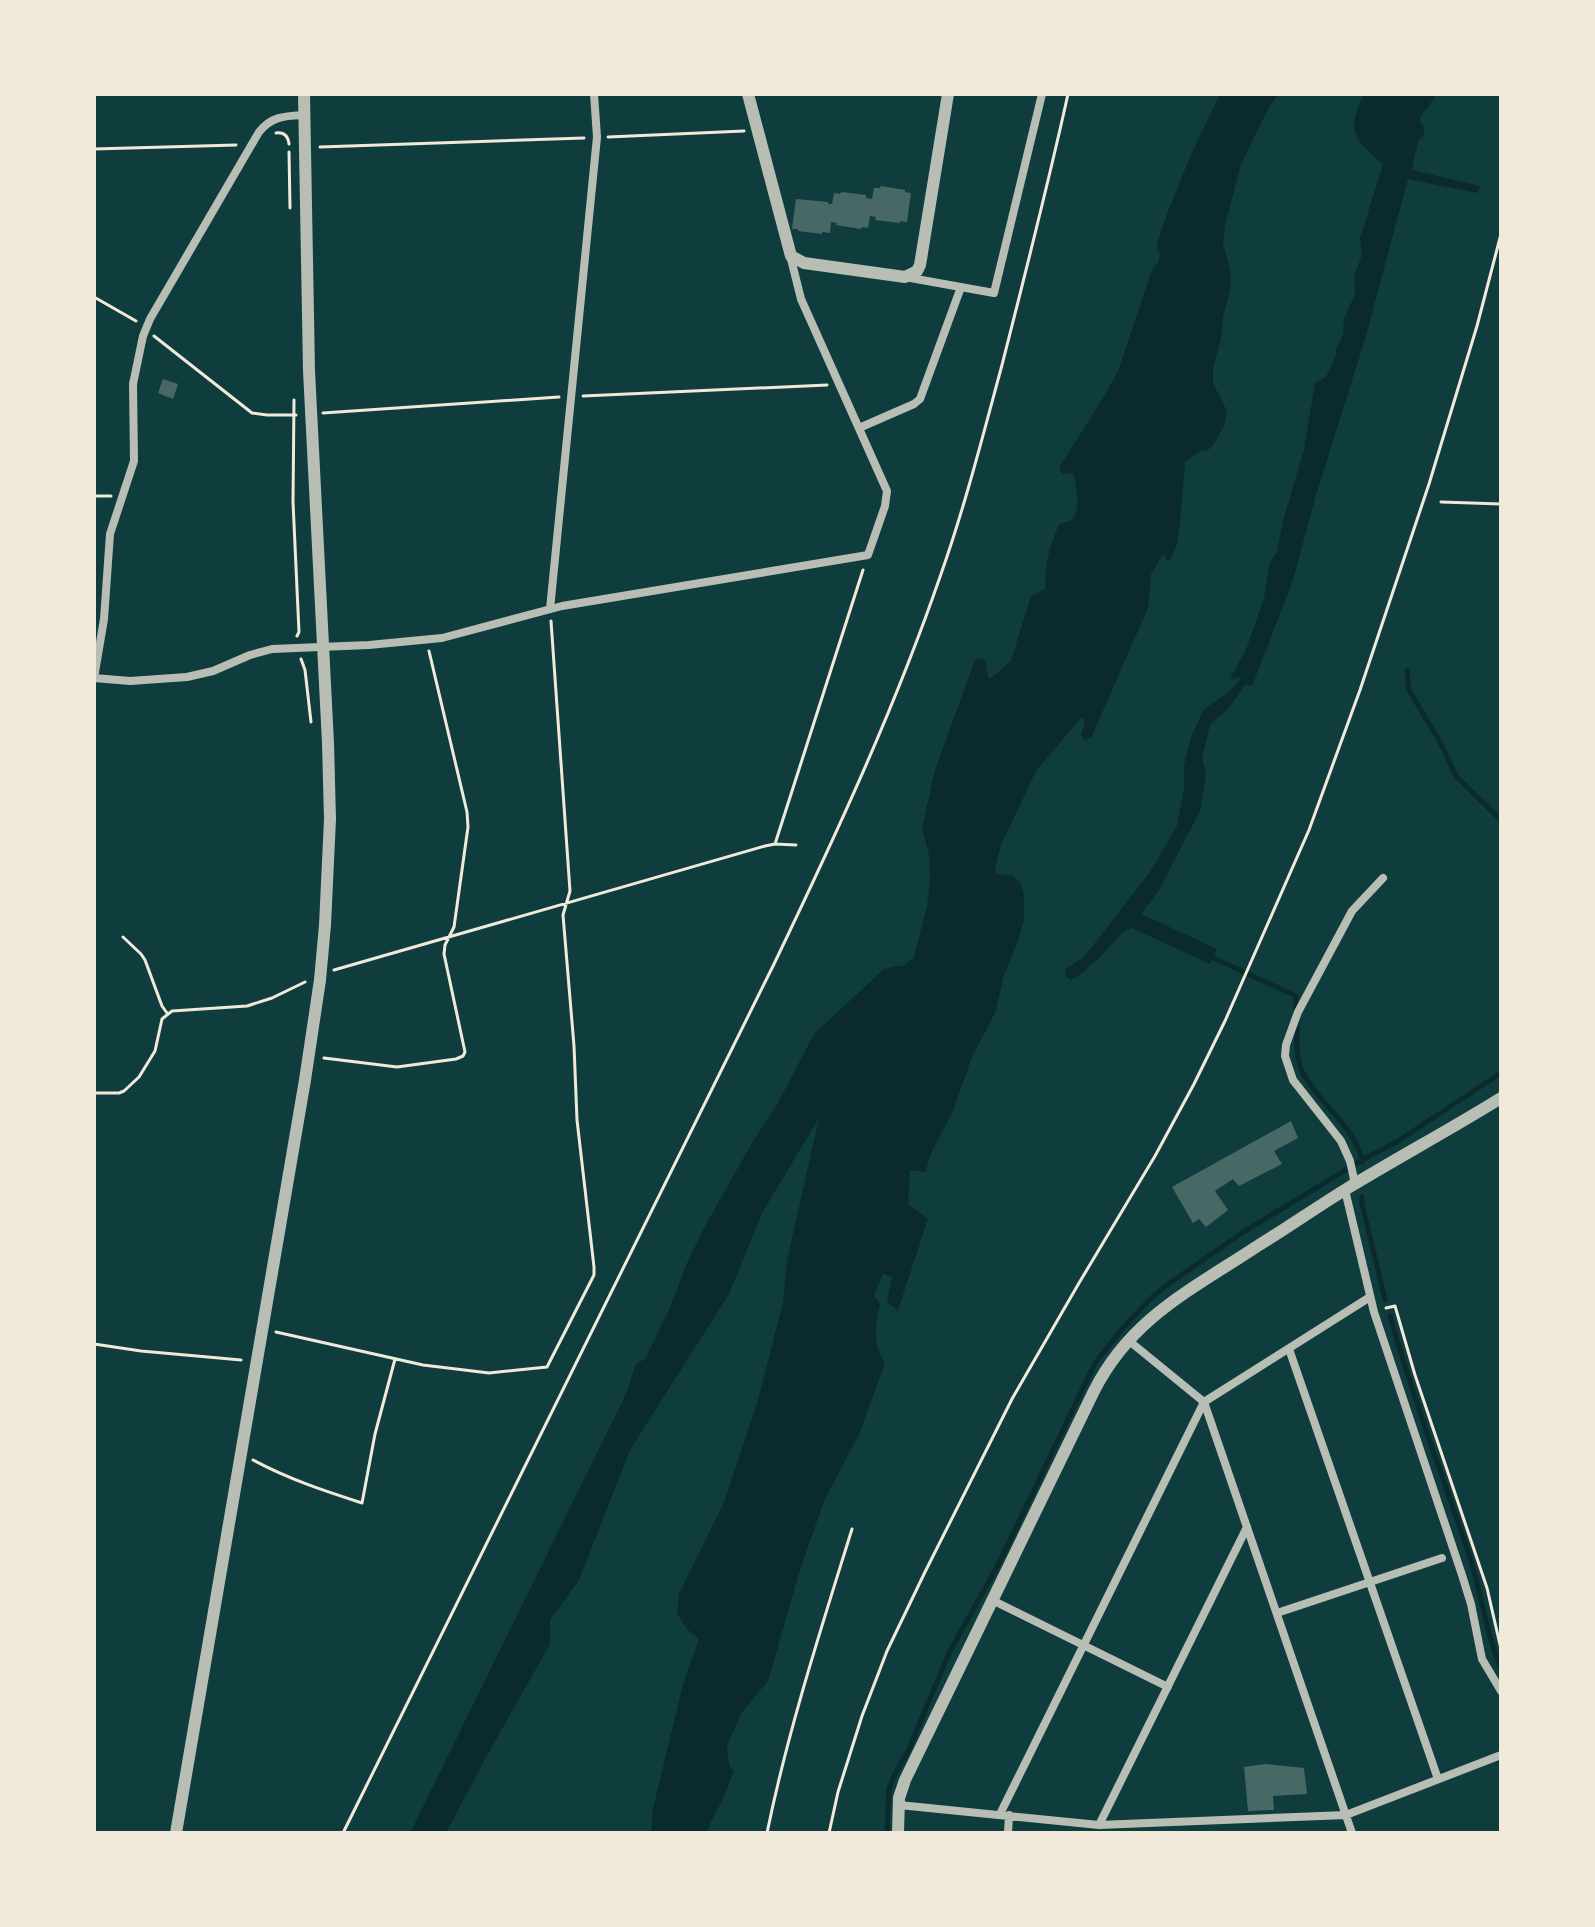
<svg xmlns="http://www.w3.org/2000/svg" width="1595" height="1927" viewBox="0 0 1595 1927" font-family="Inter,sans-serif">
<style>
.water{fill:#0a2a2b}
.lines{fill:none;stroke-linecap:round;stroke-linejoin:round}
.stream{stroke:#0a2a2b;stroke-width:5}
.building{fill:#486865}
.path{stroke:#f1e9da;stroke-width:3}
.minor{stroke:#b8beb3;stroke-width:8}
.tertiary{stroke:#b8beb3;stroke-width:12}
</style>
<rect width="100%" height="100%" fill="#0f3d3e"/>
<path class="water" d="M 1220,94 L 1279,94 L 1269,107 L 1241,164 L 1225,226 L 1223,244 L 1230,270 L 1231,286 L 1223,317 L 1221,339 L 1213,368 L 1213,383 L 1227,411 L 1224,426 L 1214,444 L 1208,450 L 1201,451 L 1185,462 L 1180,525 L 1177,544 L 1171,559 L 1167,560 L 1163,554 L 1151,574 L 1148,608 L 1091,738 L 1084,741 L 1081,734 L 1084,725 L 1084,718 L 1080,719 L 1036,771 L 1001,845 L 995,869 L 996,874 L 1012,875 L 1021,884 L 1024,896 L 1024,920 L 1017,943 L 1004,975 L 995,1013 L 972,1057 L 952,1113 L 933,1149 L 925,1172 L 910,1170 L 908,1204 L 928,1219 L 898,1310 L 887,1302 L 892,1277 L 883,1274 L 874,1295 L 880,1304 C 875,1327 872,1342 885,1363 L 859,1434 L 824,1501 L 800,1570 L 768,1681 L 742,1712 L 727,1746 L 729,1765 L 734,1771 L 722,1801 L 710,1823 L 707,1833 L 651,1833 L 653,1809 L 683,1684 L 699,1639 L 687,1629 L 677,1614 L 679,1594 L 725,1500 L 758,1400 L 783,1302 L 787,1261 L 819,1118 L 762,1213 L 729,1294 L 630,1450 L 579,1580 L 550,1620 L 550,1644 L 485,1759 L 446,1833 L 410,1833 L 625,1396 L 636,1364 L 645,1359 L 668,1312 L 687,1263 L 705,1226 L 752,1143 L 779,1101 L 814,1034 L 884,969 L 905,965 L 914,957 L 927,906 L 930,880 L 929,855 L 922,828 L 935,770 L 975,660 L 982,658 L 985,661 L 988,677 L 991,678 L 1011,661 L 1031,596 L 1045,589 C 1045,565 1049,547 1059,525 C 1061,524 1069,521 1071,520 C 1082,512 1076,487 1074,475 L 1071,473 L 1063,474 L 1060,471 L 1060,466 L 1105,395 L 1118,371 L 1152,270 L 1158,262 L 1160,255 L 1157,250 L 1157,244 L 1167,214 L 1190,157 Z
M 1364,94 L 1437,94 L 1420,118 L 1420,123 L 1424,126 L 1424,135 L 1418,141 L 1412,170 L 1480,186 L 1478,193 L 1408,179 L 1365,339 L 1316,495 L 1292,583 L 1252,686 L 1245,684 L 1230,707 L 1218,717 L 1210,725 L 1202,758 L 1206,774 L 1200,811 L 1159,890 L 1141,914 L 1217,949 L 1210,964 L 1132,928 L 1125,930 L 1099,958 L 1081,974 L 1071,980 L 1066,977 L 1065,969 L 1084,957 L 1150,872 L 1177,826 L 1184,788 L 1184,765 L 1191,737 L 1204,709 L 1225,695 L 1239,682 L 1240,677 L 1233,679 L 1230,678 L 1246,650 L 1264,598 L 1270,562 L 1277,552 L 1283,521 L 1304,450 L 1315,383 L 1326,377 L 1336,355 L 1336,348 L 1343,336 L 1344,319 L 1355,294 L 1354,276 L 1362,255 L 1360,238 L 1383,165 C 1355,137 1345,135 1364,94 Z"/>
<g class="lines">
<path class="stream" d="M 1407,670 L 1409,690 L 1441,744 L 1456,776 L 1501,820
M 1209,956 L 1296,996 L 1296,1011
M 1362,1162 L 1362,1160 L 1395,1143 L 1501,1073
M 1362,1197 L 1362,1204 L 1385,1299
M 1390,1316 C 1413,1399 1444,1479 1471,1561 C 1482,1596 1486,1634 1501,1667
M 887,1833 L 889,1789 L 894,1776 L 909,1749 L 949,1653 L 998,1565 L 1095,1363 L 1123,1328 L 1150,1299 L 1167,1285 L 1242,1233 L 1362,1160 C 1353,1124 1318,1103 1302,1071 C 1295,1056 1297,1037 1297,1021"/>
</g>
<path class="building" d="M 881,186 L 905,190 L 905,192 L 911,193 L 907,222 L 900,221 L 900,223 L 875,220 L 876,217 L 870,216 L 868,228 L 862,227 L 861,229 L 836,225 L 837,223 L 831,222 L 830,233 L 822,232 L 822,234 L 798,231 L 798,229 L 792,229 L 796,199 L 828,202 L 828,204 L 832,204 L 834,193 L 840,194 L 841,192 L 866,195 L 866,198 L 872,199 L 874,188 L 880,188 Z
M 163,379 L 178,384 L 173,399 L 158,393 Z
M 1291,1121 L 1298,1138 L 1274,1151 L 1282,1164 L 1239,1186 L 1233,1179 L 1215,1191 L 1228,1210 L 1206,1227 L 1199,1219 L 1193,1223 L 1172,1187 Z
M 1265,1764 L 1304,1768 L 1307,1794 L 1273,1796 L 1274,1810 L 1248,1811 L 1244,1767 Z"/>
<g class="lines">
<path class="path" d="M 276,133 C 284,132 288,136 289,144
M 608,137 L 744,131
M 320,147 L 584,138
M 94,149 L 236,145
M 289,152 L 290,208
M 94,297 L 136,321
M 154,336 L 252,413 L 267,415 L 296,415
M 583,396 L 827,385
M 294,400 L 293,502 L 299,632 L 297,636
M 323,413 L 559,397
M 94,496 L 111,496
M 1441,502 L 1501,504
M 301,659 L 305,670 L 311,722
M 775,844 L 863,570
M 123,937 L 141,954 L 145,960 L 162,1006 L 167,1013
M 334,970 L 765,846 L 775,844 L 796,845
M 324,1058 L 397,1067 L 456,1059 L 463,1056 L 465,1052 L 444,954 L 445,945 L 454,927 L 468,827 L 467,812 L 429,651
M 94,1093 L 119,1093 L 124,1091 L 139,1077 L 155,1051 L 162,1019 L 172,1011 L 247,1006 L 272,998 L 305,982
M 1386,1308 L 1395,1306 L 1415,1375 L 1487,1588 L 1501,1649
M 276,1332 L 423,1365 L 489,1373 L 547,1367 L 594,1275 L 594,1267 L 577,1120 L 574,1046 L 563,915 L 570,891 L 551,621
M 94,1344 L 141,1351 L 241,1360
M 253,1460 C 288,1479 325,1491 362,1503 L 375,1434 L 395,1359
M 343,1833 L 774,964 C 835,837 895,708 941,574 C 965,506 983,435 1002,365 C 1025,275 1048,185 1068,94
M 767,1833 C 788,1730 821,1629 852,1529
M 829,1833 L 838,1792 L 862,1716 L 887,1651 L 925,1572 L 1012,1399 L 1079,1283 L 1155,1156 L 1194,1084 L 1225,1021 L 1309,830 L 1360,690 L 1429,484 L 1477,326 L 1501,234"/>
<path class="minor" d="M 905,277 L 994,293 L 1042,94
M 859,428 L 914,404 L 920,399 L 961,287
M 550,609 L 597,137 L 594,94
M 94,678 L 130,681 L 187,677 L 213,671 L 250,655 L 272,649 L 369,645 L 442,638 L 562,606 L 868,555 L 885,506 L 887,491 L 801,299 L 790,255
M 94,678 L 104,619 L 110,534 L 134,461 L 133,384 L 143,336 L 150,319 L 259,132 C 272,116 285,116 304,115
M 1355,1184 L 1350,1161 L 1341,1141 L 1293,1080 L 1285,1056 L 1286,1045 L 1298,1012 L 1352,911 L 1383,878
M 1345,1190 L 1374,1312 L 1462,1575 L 1471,1604 L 1482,1659 L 1501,1691
M 1128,1340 L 1204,1402 L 1352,1833
M 1289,1349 L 1438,1779
M 992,1600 L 1168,1687
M 1277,1613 L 1442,1558
M 899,1805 L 1099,1825 L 1346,1815 L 1501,1755
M 1000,1814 L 1204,1402 L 1370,1297
M 1099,1825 L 1247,1527
M 1008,1833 L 1009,1815"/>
<path class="tertiary" d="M 748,94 L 791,256 L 804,263 L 905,277 L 917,271 L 920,265 L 948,94
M 176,1833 L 305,1080 L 320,980 L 325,925 L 330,819 L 328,743 L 309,371 L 304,94
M 898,1833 L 899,1798 L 905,1780 L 1094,1391 C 1131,1318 1191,1290 1256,1247 C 1287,1228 1317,1207 1348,1188 C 1399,1157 1451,1129 1501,1098"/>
</g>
<rect width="1595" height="1927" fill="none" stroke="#f1e9da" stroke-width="192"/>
</svg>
